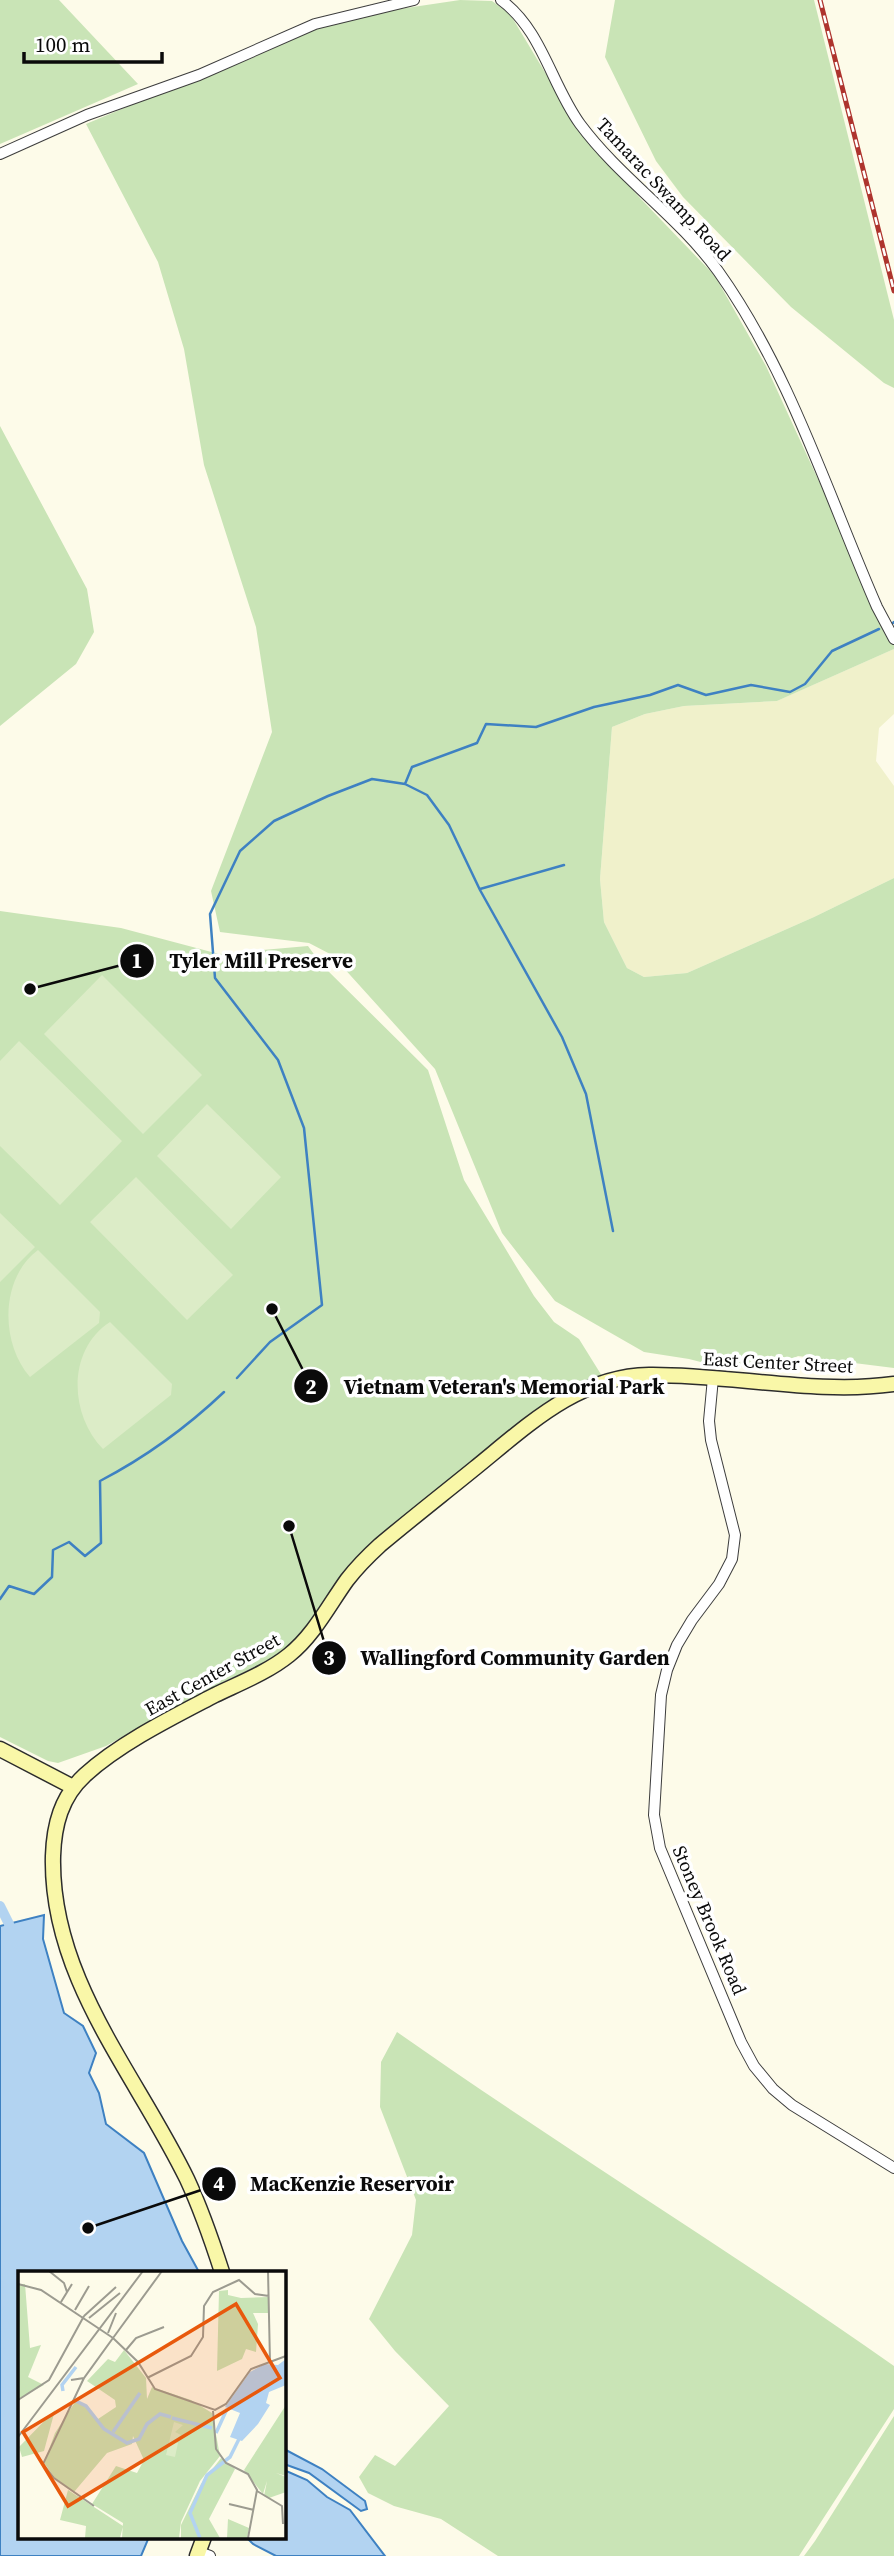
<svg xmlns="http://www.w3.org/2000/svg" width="894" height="2556" viewBox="0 0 894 2556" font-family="'Source Serif 4',serif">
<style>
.farmland{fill:#f0f1cb}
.green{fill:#c9e4b6}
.pitch{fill:#dcecc7}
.water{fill:#b2d3f1;stroke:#3e81c2;stroke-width:2}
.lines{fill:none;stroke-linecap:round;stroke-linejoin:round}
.stream{stroke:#3e81c2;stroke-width:2.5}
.canal{stroke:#b2d3f1;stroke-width:10}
.street-casing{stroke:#3d3d3d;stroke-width:12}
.secondary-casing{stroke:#2c2c2c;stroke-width:17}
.street{stroke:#fff;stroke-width:10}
.secondary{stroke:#f9f7a8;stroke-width:14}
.rail-casing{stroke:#ae342e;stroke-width:5}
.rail{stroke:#fff;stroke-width:2.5;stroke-dasharray:8;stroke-linecap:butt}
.labels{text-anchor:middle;stroke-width:7;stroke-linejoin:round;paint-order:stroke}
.street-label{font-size:19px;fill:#0a0a0a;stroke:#fff}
.inset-river{fill:none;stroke:#b2d3f1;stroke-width:3.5}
.inset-road{fill:none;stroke:#9c9b90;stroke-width:2}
.view{fill:#e8590c;fill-opacity:0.15;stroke:#e8590c;stroke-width:3.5}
.inset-edge{fill:none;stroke:#0a0a0a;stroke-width:3.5}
.leader{fill:none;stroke:#0a0a0a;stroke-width:2.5}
.callout-dot{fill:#0a0a0a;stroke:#fff;stroke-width:2.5}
.mark-label{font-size:21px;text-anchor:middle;font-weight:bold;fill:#fff}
.callout-label{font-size:21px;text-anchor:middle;font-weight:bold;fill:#0a0a0a;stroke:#fff;stroke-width:7;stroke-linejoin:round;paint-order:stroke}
</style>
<rect width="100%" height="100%" fill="#fdfbe9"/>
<path class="farmland" d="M 894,649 L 894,714 L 879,728 L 876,761 L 894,786 L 894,878 L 814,917 L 687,973 L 644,977 L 627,968 L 604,922 L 600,879 L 612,727 L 645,714 L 684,706 L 777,701 Z"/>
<path class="green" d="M 0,0 L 59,0 L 138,84 L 0,144 Z
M 460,0 L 492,1 L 510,14 L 579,129 L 640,198 L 715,276 L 766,366 L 894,645 L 894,649 L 777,701 L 684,706 L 645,714 L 612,727 L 600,879 L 604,922 L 627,968 L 644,977 L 687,973 L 814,917 L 894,878 L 894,1368 L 798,1356 L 777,1366 L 720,1367 L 689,1359 L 644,1352 L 555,1301 L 502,1233 L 435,1069 L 332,955 L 309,943 L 220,932 L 211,891 L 272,732 L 256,627 L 204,465 L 184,349 L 158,262 L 86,124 L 155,95 L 250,59 L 314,28 L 386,11 Z
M 615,0 L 814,0 L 894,320 L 894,388 L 884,383 L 791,307 L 683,197 L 656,161 L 605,57 Z
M 0,426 L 87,589 L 94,632 L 76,664 L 0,726 Z
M 0,911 L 121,928 L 219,954 L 308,946 L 321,964 L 428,1070 L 464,1180 L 534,1296 L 554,1322 L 579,1339 L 602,1376 L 573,1387 L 534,1412 L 365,1549 L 352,1562 L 300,1635 L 281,1652 L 262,1664 L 200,1693 L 106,1746 L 58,1763 L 48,1761 L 0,1737 Z
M 397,2032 C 561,2147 731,2251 894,2366 L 894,2409 L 799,2556 L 498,2556 L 441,2519 L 394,2506 L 368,2493 L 359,2477 L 375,2455 L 395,2466 L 449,2406 L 395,2351 L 369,2319 L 412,2235 L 416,2200 L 380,2107 L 381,2062 Z
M 894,2416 L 894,2556 L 804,2556 L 815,2541 Z"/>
<path class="pitch" d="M 102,975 L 202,1075 L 143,1134 L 44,1034 Z
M 19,1041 L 122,1141 L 60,1205 L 0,1146 L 0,1061 Z
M 207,1104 L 281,1177 L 231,1229 L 157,1156 Z
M 136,1177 L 233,1275 L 187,1320 L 90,1222 Z
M 0,1213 L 35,1247 L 0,1282 Z
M 38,1250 L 100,1312 L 99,1323 L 30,1377 C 0,1343 0,1278 38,1250 Z
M 110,1322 L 172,1384 L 171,1395 L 103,1449 C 69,1414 67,1350 110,1322 Z"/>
<path class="water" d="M 44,1915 L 43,1939 L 64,2013 L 83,2026 L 96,2053 L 89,2073 L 99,2093 L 106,2124 L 144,2153 L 182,2241 L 199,2272 L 19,2272 L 19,2537 L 149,2537 L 141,2556 L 0,2556 L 0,1926 Z
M 284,2449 L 322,2469 L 365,2501 L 367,2509 L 361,2511 L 309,2473 L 284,2464 Z
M 284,2470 L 307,2480 L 327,2497 L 350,2510 L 385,2556 L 276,2556 L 253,2544 L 246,2537 L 284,2537 Z"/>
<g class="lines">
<path class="stream" d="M 893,623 L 894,622
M 405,784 L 427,795 L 449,825 L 480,890 L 562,1037 L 586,1094 L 613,1231
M 480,889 L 564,865
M 237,1378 L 270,1342 L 322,1305 L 304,1128 L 278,1060 L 215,978 L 210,914 L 240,851 L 274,821 L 328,796 L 372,779 L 405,784 L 412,767 L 477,743 L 486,724 L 536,727 L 594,707 L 650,695 L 678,685 L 706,695 L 751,685 L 790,692 L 805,684 L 832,651 L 879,629
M 0,1599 L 9,1586 L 34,1594 L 52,1577 L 53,1550 L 69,1542 L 85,1556 L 101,1543 L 100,1481 C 146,1457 186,1428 224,1392"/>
<path class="canal" d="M 0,1906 L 9,1924"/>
<defs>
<path id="street" d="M 501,0 C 542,30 551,84 580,124 C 620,178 678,216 718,271 C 790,372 828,495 877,607 L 894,639
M 0,154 L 87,115 L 199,75 L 315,24 L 414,0
M 713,1378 L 709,1421 L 711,1440 L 735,1535 L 732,1559 L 719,1584 L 692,1620 L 677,1645 L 667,1670 L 661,1695 L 654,1815 L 660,1848 L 741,2042 L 754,2066 L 773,2089 L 792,2105 L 894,2168
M 199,2552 L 210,2556"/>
<path id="secondary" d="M 0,1749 L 73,1787
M 222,2272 C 212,2241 201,2209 187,2179 C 136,2074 50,1978 53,1856 C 54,1825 61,1797 85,1775 C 120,1743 173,1717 215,1695 C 240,1683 268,1672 289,1655 C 314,1635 329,1605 347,1580 C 357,1567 368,1556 380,1545 C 411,1519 443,1494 475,1468 C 527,1426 578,1376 649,1375 C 728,1374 817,1395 894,1384
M 197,2556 L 204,2537"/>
</defs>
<use href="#street" class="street-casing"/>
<use href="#secondary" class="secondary-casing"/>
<use href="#street" class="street"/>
<use href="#secondary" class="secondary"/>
<defs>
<path id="rail" d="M 820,0 L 894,291"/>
</defs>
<use href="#rail" class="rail-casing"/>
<use href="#rail" class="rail"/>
</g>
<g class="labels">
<g class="street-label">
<text transform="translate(664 189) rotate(47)" y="7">Tamarac Swamp Road</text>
<text transform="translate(778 1362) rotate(3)" y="7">East Center Street</text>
<text transform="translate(212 1674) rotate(-29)" y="7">East Center Street</text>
<text transform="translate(710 1920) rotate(67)" y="7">Stoney Brook Road</text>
</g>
</g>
<g transform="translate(18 2271)">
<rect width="268" height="268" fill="#fdfbe9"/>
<path d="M 0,13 L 7,13 L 12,77 L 23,74 L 10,106 L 26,114 L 0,128 ZM 210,19 L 210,24 L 223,27 L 250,26 L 251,42 L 235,42 L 240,53 L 238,81 L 228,78 L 224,88 L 199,100 L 201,20 ZM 106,79 L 128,107 L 129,128 L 134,116 L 173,129 L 194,142 L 202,185 L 182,210 L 163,251 L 161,267 L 104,267 L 105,252 L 74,233 L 98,195 L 119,202 L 126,189 L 115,165 L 114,173 L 89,182 L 56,221 L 37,207 L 26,192 L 37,162 L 59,128 L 80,148 L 98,136 L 97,129 L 69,110 L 90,88 L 97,91 ZM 268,134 L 268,205 L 258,202 L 268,206 L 268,221 L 251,227 L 246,225 L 249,210 L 245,223 L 226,199 ZM 37,139 L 26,180 L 4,186 L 1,176 ZM 203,187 L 217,198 L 191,248 L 202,267 L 163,267 L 163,254 L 183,213 ZM 50,219 L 105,255 L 102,267 L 67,267 L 68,255 L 42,249 ZM 210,248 L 231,257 L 229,267 L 209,267 Z" fill="#c9e4b6"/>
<path d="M 156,151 L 165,154 L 157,161 L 163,164 L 156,170 L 160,172 L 157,186 L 148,184 Z" fill="#dcecc7"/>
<path d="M 268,88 L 268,114 L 251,121 L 248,132 L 252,134 L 240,153 L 224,170 L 212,166 L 222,142 L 207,136 L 232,101 L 247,93 L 260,94 Z" fill="#b2d3f1"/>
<path class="inset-river" d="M 45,120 L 44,114 L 58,96M 58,130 L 68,135 L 86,158 L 109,172 L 121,168 L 129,153 L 142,143 L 153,146M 154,147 L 194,157M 95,161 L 122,122M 198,162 L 209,138M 182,267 L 172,242 L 189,204 L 212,186 L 222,166"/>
<path class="inset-road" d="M 31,0 L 46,12 L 49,21M 250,0 L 252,91M 0,13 L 23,19 L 95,67 L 144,0M 43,31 L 54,13M 57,39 L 71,15M 66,45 L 98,16M 71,47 L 102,22M 90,62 L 98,42M 108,79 L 118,67 L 146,56M 66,107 L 25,193 L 36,207 L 76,235M 129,107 L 173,85 L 185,66 L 186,35 L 195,21 L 221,9 L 237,23 L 251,25M 53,109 L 66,107 L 95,67 L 120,91 L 137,118 L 197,139 L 208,133 L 233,98 L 268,85M 0,129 L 31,109 L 66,45M 195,140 L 198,178 L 208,192 L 230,203 L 239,219 L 230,267M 0,166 L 125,0M 239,220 L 264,235 L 265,253M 211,233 L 236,239"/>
<path class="view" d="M 218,33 L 262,107 L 50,235 L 5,161 Z"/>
<rect width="268" height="268" class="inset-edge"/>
</g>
<path class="leader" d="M30 989L137 961M272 1309L311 1386M289 1526L329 1658M88 2228L219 2184"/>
<g class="callout-dot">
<circle cx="30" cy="989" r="7"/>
<circle cx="272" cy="1309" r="7"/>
<circle cx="289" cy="1526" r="7"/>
<circle cx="88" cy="2228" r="7"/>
<circle cx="137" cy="961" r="18"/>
<circle cx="311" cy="1386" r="18"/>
<circle cx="329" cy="1658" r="18"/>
<circle cx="219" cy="2184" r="18"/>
</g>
<g class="mark-label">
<text x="137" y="968">1</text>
<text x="311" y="1394">2</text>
<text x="329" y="1665">3</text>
<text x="219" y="2191">4</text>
</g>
<g class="callout-label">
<text x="261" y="968">Tyler Mill Preserve</text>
<text x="504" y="1394">Vietnam Veteran's Memorial Park</text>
<text x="515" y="1665">Wallingford Community Garden</text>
<text x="352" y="2191">MacKenzie Reservoir</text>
</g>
<path d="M24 52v10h138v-10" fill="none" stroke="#0a0a0a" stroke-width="3.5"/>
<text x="35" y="52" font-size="21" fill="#0a0a0a" stroke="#ffffff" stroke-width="5" paint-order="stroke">100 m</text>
</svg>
